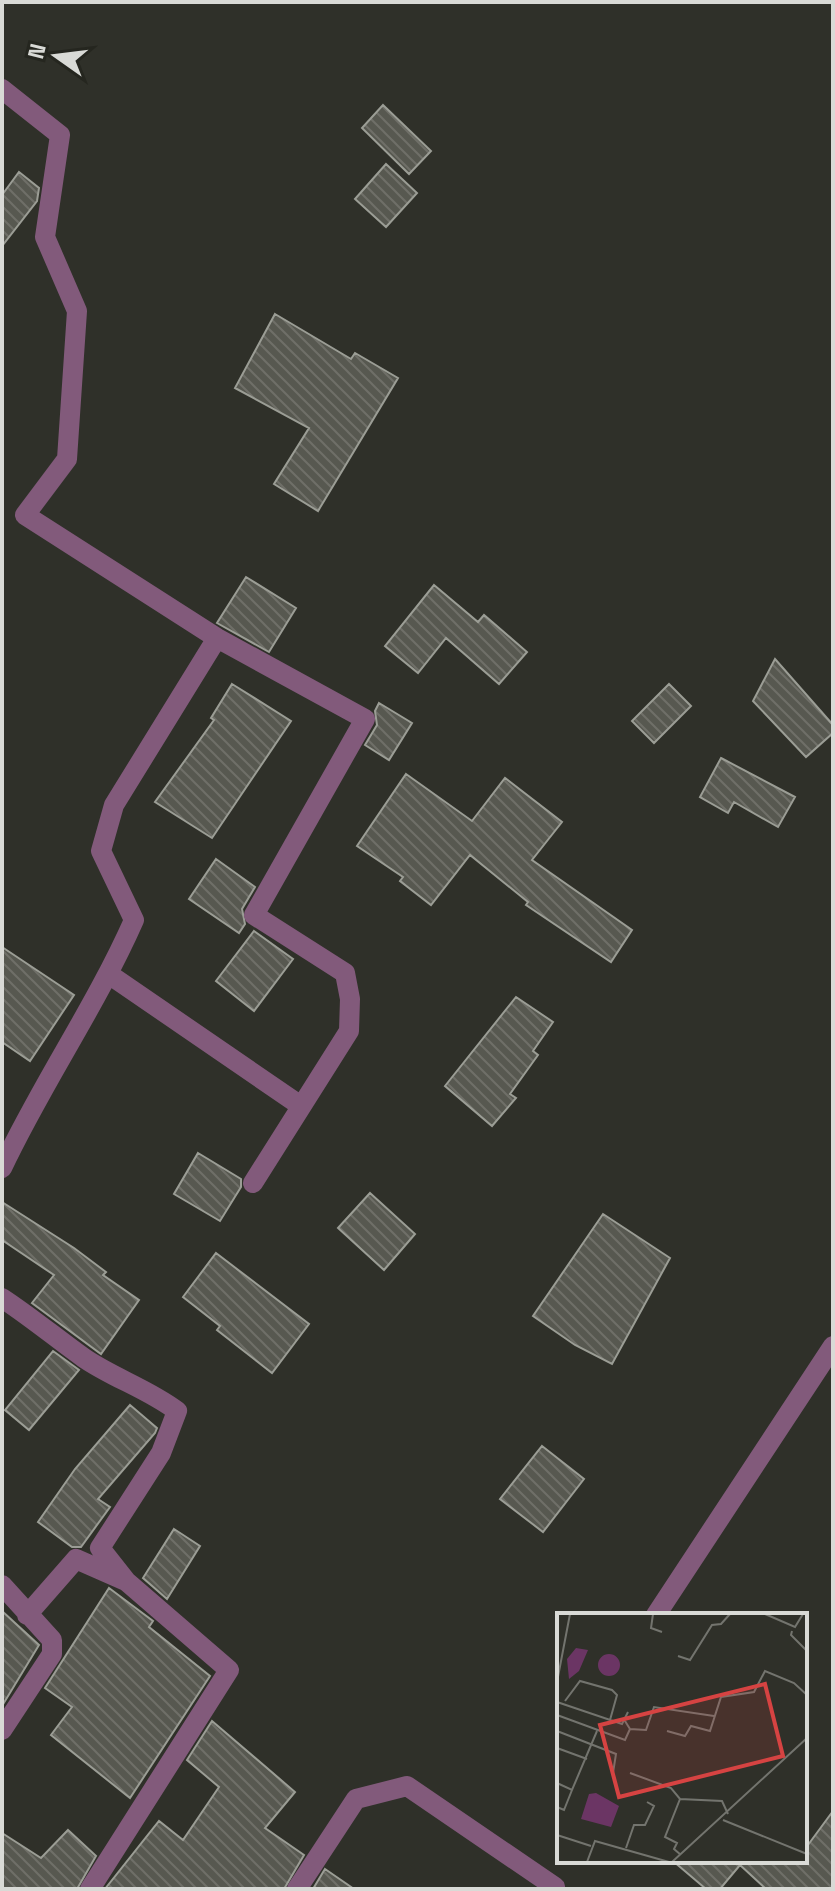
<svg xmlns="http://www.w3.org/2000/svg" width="835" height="1891" viewBox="0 0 835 1891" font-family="'Space Grotesk',sans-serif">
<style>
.building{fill:url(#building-back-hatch);stroke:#9b9d95;stroke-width:2}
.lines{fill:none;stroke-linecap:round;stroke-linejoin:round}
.minor{stroke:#825a7b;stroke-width:20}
.inset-road{fill:none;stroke:#73746e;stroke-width:2}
.view{fill:#d64342;fill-opacity:0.15;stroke:#d64342;stroke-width:4}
.inset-edge{fill:none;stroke:#d9dad6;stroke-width:4}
</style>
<defs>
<pattern id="building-back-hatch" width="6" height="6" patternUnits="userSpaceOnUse" patternTransform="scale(2)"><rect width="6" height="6" fill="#575850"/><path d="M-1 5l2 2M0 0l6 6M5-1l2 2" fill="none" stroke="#6f6f68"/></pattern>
</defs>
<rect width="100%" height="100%" fill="#2f3029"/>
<path class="building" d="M 383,105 L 431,151 L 409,174 L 362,128 Z
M 386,164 L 417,193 L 386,227 L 355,199 Z
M 19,172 L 39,188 L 37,201 L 2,246 L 2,195 Z
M 275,314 L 351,359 L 355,353 L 398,378 L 318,511 L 274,484 L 309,428 L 235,388 Z
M 246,577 L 296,608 L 269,652 L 217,623 Z
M 434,585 L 478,622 L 484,615 L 527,652 L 499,684 L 446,638 L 418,673 L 385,646 Z
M 775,659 L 833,725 L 833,733 L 806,757 L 753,701 Z
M 232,684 L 291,721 L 212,838 L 155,802 L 214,720 L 211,718 Z
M 669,684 L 691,706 L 654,743 L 632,721 Z
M 379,703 L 412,723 L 389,760 L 365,745 L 377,725 L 375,711 Z
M 721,758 L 795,797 L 778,827 L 734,802 L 728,813 L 700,797 Z
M 406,774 L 472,821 L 505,778 L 562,822 L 532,860 L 632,930 L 611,962 L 526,905 L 528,902 L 470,855 L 431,905 L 400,881 L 403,877 L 357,846 Z
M 216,859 L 255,887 L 242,909 L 245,924 L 239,933 L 189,899 Z
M 254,931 L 293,959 L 254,1011 L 216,981 Z
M 2,947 L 74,995 L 30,1061 L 2,1042 Z
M 516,997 L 553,1022 L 533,1051 L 538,1055 L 510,1094 L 516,1098 L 492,1126 L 445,1086 Z
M 198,1153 L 241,1179 L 241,1187 L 220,1221 L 174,1194 Z
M 370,1193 L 415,1234 L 384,1270 L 338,1228 Z
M 2,1202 L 74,1248 L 106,1272 L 103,1275 L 139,1300 L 101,1354 L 32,1303 L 54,1275 L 2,1240 Z
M 603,1214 L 670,1258 L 612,1364 L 575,1345 L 533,1316 Z
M 216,1253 L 309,1324 L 272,1373 L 217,1330 L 220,1326 L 183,1297 Z
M 53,1351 L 79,1370 L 29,1430 L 5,1410 Z
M 130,1405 L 157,1428 L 155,1433 L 98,1499 L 110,1507 L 81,1547 L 72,1547 L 38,1522 L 75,1469 Z
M 542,1446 L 584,1479 L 543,1532 L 500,1499 Z
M 174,1529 L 200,1546 L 167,1599 L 143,1578 Z
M 109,1588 L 153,1621 L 149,1627 L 210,1676 L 130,1798 L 51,1735 L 72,1707 L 45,1688 Z
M 2,1611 L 39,1645 L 2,1706 Z
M 212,1721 L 295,1792 L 265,1828 L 304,1855 L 284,1889 L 105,1889 L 159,1821 L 183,1840 L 219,1787 L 187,1760 Z
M 833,1811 L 833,1889 L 766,1889 L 740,1865 L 720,1889 L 706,1889 L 673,1861 L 805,1861 L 805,1849 Z
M 68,1830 L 96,1856 L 77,1889 L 2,1889 L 2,1833 L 41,1858 Z
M 325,1869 L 354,1889 L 313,1889 Z"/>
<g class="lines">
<path class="minor" d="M 2,89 L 60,135 L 45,237 L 77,311 L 67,459 L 25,515 L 217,638 L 365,719 L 254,915 L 345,973 L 350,999 L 349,1031 L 253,1183
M 110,975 L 301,1106
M 2,1168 C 42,1083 96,1006 134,920 L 101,851 L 114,805 L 217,638
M 2,1298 C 31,1317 56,1338 84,1358 C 113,1378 148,1389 177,1411 L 161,1453 L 100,1548 L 126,1581 L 76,1559 L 27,1615
M 2,1585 L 52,1640 L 52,1654 L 2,1730
M 656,1615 L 833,1346
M 90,1889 L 229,1670 L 126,1581
M 297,1889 L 356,1799 L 407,1786 L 555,1887"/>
</g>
<g transform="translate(557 1613)">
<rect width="250" height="250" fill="#2f3029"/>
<path d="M 19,35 L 31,37 L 22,58 L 12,66 L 10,46 ZM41 52a11 11 0 1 1 22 0a11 11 0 1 1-22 0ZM 39,180 L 62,193 L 54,214 L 24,206 L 32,181 Z" fill="#6b3564"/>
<path class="inset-road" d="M 96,1 L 94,15 L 105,19M 208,1 L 238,14 L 246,1M 235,18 L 234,22 L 250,38M 121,43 L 133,47 L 155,12 L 164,11 L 173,1M 0,69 L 13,1M 8,88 L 23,68 L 55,77 L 60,82 L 53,107M 0,89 L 65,111 L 71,99M 0,102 L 68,127 L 73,116M 68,108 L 73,116 L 89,117 L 97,94 L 157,103M 0,118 L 59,141 L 56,160M 110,118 L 128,123 L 134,113 L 153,118 L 164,84 L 197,79 L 208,58 L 237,70 L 250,82M 0,135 L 30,146M 73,160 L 114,175 L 123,186 L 165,188 L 171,201M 0,170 L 15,177 L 40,118M 123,186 L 108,224 L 120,230 L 117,236 L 124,242M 0,194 L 7,197 L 15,177M 166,207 L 250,241M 0,222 L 34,233M 69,235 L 77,212 L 88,212 L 97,193 L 90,189M 30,249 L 38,228 L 112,249M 115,249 L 250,125"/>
<path class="view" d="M 208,71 L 226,143 L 62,184 L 43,112 Z"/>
<rect width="250" height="250" class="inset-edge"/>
</g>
<rect width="835" height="1891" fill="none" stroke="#d9dad6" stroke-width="8"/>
<g transform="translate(56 56) rotate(284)" stroke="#25261f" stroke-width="6" paint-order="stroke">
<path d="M0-6L14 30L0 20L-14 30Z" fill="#d9dad6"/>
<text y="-12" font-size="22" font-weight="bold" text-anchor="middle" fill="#d9dad6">N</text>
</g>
</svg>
